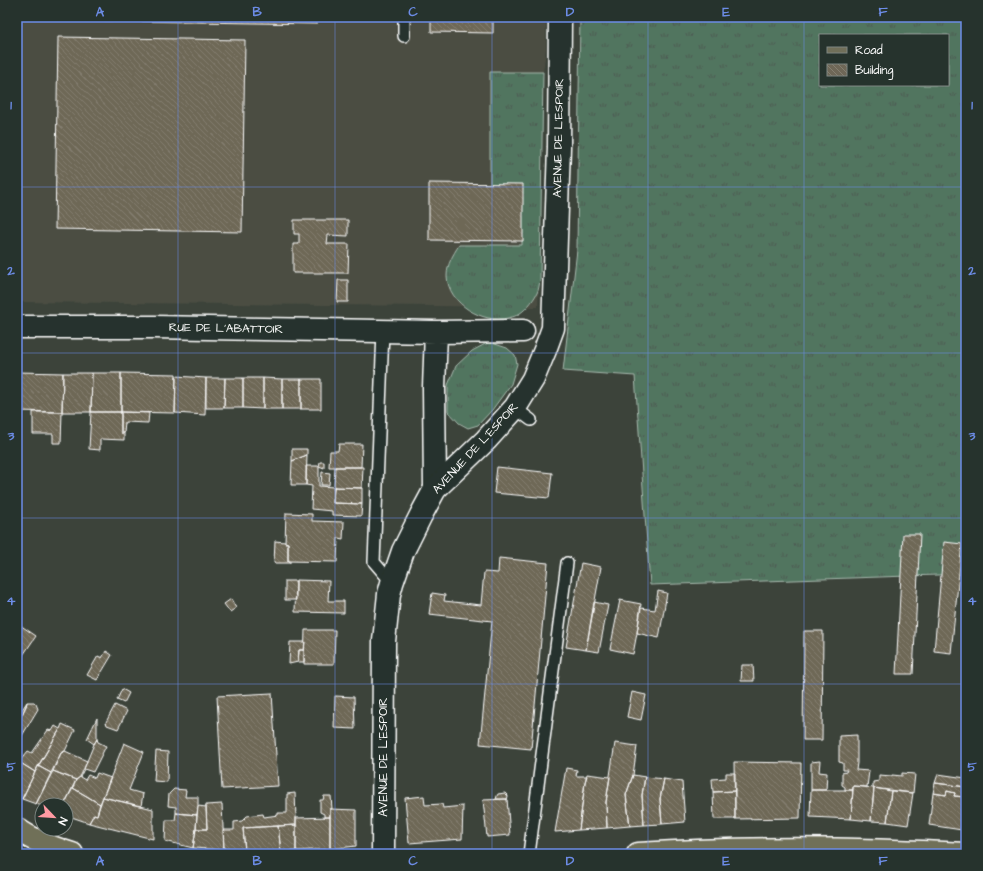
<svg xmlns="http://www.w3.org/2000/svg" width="983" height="871" viewBox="0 0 983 871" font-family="'Architects Daughter',sans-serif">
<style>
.built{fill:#4b4e43}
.grass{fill:url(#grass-tufts);stroke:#a8baaf;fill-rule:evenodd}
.building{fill:url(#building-back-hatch);stroke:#fff}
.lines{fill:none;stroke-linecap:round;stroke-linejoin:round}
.service-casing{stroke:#fff;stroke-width:14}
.minor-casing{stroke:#fff;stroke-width:25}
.tertiary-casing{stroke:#fff;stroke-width:25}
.primary-casing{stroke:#fff;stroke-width:25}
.service{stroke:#26332d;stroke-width:11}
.minor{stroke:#26332d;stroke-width:22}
.tertiary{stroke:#26332d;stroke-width:22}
.primary{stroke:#706f59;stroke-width:22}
.grid{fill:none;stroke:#6c8ce6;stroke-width:1;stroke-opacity:0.55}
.labels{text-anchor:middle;stroke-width:4;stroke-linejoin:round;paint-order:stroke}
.street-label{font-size:12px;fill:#fff;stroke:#26332d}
.neatline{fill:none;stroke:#6c8ce6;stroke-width:1.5}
.grid-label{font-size:13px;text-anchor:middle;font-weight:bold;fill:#6c8ce6}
</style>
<defs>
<pattern id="grass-tufts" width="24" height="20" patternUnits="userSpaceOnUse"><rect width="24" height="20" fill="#51745f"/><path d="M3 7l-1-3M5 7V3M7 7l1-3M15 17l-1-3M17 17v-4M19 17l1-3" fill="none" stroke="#4e5a53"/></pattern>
<pattern id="building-back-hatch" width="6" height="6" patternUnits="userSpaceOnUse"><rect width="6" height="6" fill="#6e6757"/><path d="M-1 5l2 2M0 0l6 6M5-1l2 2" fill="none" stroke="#847e70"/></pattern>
</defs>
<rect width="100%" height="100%" fill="#3c433a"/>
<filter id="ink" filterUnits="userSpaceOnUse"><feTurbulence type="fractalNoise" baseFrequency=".025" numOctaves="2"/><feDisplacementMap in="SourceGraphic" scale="8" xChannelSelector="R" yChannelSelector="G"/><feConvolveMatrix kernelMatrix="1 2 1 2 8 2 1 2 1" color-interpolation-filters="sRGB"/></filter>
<g filter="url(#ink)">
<path class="built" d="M 17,17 L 546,17 L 546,49 L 543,72 L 538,307 L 17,302 Z"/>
<path class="grass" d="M 580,17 L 966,17 L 966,574 L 650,585 L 635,376 L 563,371 L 577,250 ZM 820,35 L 948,35 L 948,85 L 820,85 Z
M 490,72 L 543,72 L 540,281 C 539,285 539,289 537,293 C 533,301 525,311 517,315 C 514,317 511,317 508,318 C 483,324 448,304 447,276 C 447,264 453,255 459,245 L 522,245 L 522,190 L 490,190 Z
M 489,342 L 507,348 L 515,355 L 517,364 L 511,384 L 492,410 L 478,425 L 468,428 L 459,423 L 448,411 L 448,385 L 456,366 L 472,351 Z"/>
<path class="building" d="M 69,17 L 317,17 L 317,24 L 69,20 Z
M 431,17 L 493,17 L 493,33 L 431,32 Z
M 58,37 L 245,40 L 242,232 L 55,229 Z
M 429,183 L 523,184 L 523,241 L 429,240 Z
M 294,220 L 348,220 L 348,236 L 328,235 L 327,244 L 349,244 L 348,273 L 293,273 L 293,244 L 299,244 L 299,234 L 294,234 Z
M 338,280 L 348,280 L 348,302 L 337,302 Z
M 17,372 L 63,373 L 62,412 L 17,411 Z
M 63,373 L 92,373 L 91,412 L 62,412 Z
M 92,373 L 121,373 L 121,412 L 91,412 Z
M 121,373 L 176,374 L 175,413 L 121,412 Z
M 176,376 L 206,378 L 205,415 L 175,413 Z
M 206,378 L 225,378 L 224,408 L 206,408 Z
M 225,378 L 243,378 L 243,408 L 224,408 Z
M 243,378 L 263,378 L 263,409 L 243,408 Z
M 263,378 L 282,379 L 282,409 L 263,409 Z
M 282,379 L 301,379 L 301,409 L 282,409 Z
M 301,379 L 321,379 L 321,409 L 301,409 Z
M 33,412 L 62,412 L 61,443 L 53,443 L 53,434 L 33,434 Z
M 91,412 L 121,412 L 121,433 L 124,433 L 124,440 L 100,439 L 100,450 L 89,449 Z
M 121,412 L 149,413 L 148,423 L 125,422 L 124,433 L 121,433 Z
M 339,444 L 362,444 L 361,467 L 329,467 L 330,451 L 338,451 Z
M 292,449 L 307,449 L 307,455 L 292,461 Z
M 307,455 L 306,485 L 291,485 L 292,461 Z
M 320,462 L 324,462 L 324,468 L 319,466 Z
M 306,466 L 319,466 L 319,486 L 334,487 L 333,503 L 362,504 L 361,516 L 332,515 L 332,511 L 311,509 L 312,486 L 306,485 Z
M 335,467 L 363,467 L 362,488 L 334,487 Z
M 497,467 L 552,473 L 549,498 L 494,493 Z
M 322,472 L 330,473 L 329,485 L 321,485 Z
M 334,487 L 362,488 L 362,504 L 333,503 Z
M 286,513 L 312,514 L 312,521 L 344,522 L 343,539 L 338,538 L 337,562 L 288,561 L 288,543 L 285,543 Z
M 903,534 L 920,534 L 913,674 L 896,674 Z
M 275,541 L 285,542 L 288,543 L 288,561 L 290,561 L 290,563 L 274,563 Z
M 944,542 L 962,544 L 951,653 L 934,651 Z
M 499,558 L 548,563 L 531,749 L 480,744 L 492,621 L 429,614 L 432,593 L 445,595 L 444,601 L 481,605 L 484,572 L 498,573 Z
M 581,563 L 601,567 L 586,650 L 566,647 Z
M 296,580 L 329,581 L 328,601 L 344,601 L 344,613 L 295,612 Z
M 285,581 L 296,581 L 296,600 L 285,600 Z
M 658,591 L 667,593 L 659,638 L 637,633 L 641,608 L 655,610 Z
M 231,599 L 236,608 L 230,612 L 224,604 Z
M 620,600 L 641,604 L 637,633 L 633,654 L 610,649 Z
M 594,602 L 608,605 L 599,652 L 586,650 Z
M 17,623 L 36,636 L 17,664 Z
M 305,630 L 335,630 L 334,664 L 304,664 Z
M 804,631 L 823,631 L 822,740 L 803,740 Z
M 290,642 L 305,642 L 304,650 L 299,650 L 298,662 L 289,664 Z
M 299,650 L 304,650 L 304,662 L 298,662 Z
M 106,651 L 112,655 L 97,680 L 87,675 L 98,656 L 102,658 Z
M 742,665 L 753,665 L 754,681 L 741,681 Z
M 122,689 L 129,693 L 124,703 L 117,700 Z
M 632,692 L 646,695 L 641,720 L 627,717 Z
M 272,693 L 278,786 L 222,789 L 217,696 Z
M 335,696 L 354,697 L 355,729 L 334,728 Z
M 27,702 L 26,706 L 17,725 L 17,717 Z
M 27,702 L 34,702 L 36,704 L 38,709 L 23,734 L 17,731 L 17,725 L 26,706 Z
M 115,705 L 127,711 L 118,729 L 107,725 L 106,722 Z
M 97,718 L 97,739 L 94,744 L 87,739 Z
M 62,724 L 75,730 L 65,751 L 61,753 L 51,773 L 38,766 L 60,729 Z
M 55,726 L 60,729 L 35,772 L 19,762 L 28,751 L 32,753 L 48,730 L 52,731 Z
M 17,731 L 23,734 L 17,744 Z
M 857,735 L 857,763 L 856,770 L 869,771 L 867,787 L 853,786 L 853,790 L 845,790 L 845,787 L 842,785 L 842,773 L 846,772 L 847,770 L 843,770 L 843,763 L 839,762 L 839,736 Z
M 97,739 L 98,742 L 106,746 L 93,772 L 84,769 L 87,761 L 94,744 Z
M 124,743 L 144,752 L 129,790 L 143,794 L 141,806 L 139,806 L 103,797 Z
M 615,743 L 637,746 L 633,775 L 626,795 L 630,826 L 607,828 L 606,802 Z
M 65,751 L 87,761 L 84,769 L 80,777 L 76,780 L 53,771 L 61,753 Z
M 156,751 L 168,752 L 167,782 L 154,781 Z
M 820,761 L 819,772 L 827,773 L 826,790 L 811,790 L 811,762 Z
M 19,762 L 35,772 L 22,799 L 17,796 L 17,764 Z
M 734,762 L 801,763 L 800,818 L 735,819 Z
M 38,766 L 51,773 L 36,804 L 22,799 Z
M 566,768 L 577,770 L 576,776 L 587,776 L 585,782 L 579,830 L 555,832 Z
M 53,771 L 76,780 L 64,805 L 42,805 L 42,806 L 36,804 Z
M 97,773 L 111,778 L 100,804 L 73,788 L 76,780 L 80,777 L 85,780 L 88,775 L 95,778 Z
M 726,773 L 735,773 L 735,791 L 713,792 L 712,779 L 726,778 Z
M 902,773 L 915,774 L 913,793 L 873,788 L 873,782 L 879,781 L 879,775 L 892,776 L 892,775 L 902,776 Z
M 587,774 L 610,777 L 606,802 L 607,828 L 579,830 L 585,782 Z
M 938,774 L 966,778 L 966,787 L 935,783 Z
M 633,775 L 645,777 L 642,795 L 644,825 L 630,826 L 626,795 Z
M 645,777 L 664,779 L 660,799 L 662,824 L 644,825 L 642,795 Z
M 664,779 L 682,782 L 685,822 L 662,824 L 660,799 Z
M 935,783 L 966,787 L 966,797 L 954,796 L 955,793 L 947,791 L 946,795 L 933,793 Z
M 853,786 L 874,788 L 871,821 L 851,819 Z
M 73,788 L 100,804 L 97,815 L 94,814 L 89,823 L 66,815 L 66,805 L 64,805 Z
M 874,788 L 891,791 L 887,822 L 871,821 Z
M 174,789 L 186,790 L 185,797 L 198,797 L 198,806 L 197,815 L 176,813 L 176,807 L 168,806 L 169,794 Z
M 811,790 L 853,790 L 851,819 L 810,817 Z
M 735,791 L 735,819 L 714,819 L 713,792 Z
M 891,791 L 913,793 L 908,825 L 887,822 Z
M 947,791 L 955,793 L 954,796 L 966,797 L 966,804 L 962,830 L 929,825 L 933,793 L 946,795 Z
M 295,793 L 296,818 L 296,825 L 243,828 L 245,851 L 224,849 L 223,830 L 234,830 L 234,822 L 242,821 L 247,816 L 263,814 L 264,817 L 278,815 L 278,813 L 287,813 L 287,794 Z
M 505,793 L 508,796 L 507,800 L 507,799 L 496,799 L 497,796 L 498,794 Z
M 324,796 L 331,796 L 332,809 L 330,809 L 330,817 L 324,817 L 324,814 L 320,812 L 320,800 L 323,800 Z
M 424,796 L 425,805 L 442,804 L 443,808 L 463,806 L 462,839 L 409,843 L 405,798 Z
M 103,797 L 153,809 L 153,839 L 89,823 L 94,814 L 97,815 Z
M 507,799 L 510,835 L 487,837 L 483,800 Z
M 222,804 L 224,850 L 193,848 L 196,829 L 207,829 L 206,805 Z
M 198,806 L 206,807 L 207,829 L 196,829 L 197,815 Z
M 330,809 L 356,810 L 356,846 L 330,849 Z
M 176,813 L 197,815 L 196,829 L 193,848 L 165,841 L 166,820 L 175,820 Z
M 330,817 L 330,849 L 296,851 L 296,818 Z
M 296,825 L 296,851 L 281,852 L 278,826 Z
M 278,826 L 281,852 L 245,852 L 243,828 Z"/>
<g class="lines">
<defs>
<path id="service" d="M 404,17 L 404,36
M 383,331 L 374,562 L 392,583
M 515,408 L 531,420
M 529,854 L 567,563"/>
<path id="minor" d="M 17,327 L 154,327 L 436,332 L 523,331
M 435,489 L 434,388 L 436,332"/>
<path id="tertiary" d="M 383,854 L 384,641 L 389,594 L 392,583 L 403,551 L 421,515 L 435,489 L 486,440 L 515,408 L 533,379 L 545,350 L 553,328 L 559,147 L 560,17"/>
<path id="primary" d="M 17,829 C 33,841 53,848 72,854
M 638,854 C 747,847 857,848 966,854"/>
</defs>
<use href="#service" class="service-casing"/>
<use href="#minor" class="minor-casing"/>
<use href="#tertiary" class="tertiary-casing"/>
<use href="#primary" class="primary-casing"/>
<use href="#service" class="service"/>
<use href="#minor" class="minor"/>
<use href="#tertiary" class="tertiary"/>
<use href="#primary" class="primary"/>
</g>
</g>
<path class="grid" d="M 178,17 L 178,854M 335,17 L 335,854M 492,17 L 492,854M 648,17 L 648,854M 804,17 L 804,854M 17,187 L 966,187M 17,353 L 966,353M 17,518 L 966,518M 17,684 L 966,684"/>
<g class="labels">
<g class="street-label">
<text transform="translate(558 138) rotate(-89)" y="4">AVENUE DE L'ESPOIR</text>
<text transform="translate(226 328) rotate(1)" y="4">RUE DE L'ABATTOIR</text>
<text transform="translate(475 448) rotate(-47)" y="4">AVENUE DE L'ESPOIR</text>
<text transform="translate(383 757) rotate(-90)" y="4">AVENUE DE L'ESPOIR</text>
</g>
</g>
<rect width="983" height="871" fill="none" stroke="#26332d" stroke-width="44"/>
<rect x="819" y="34" width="130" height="52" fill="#26332d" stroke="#7d8581"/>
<rect x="827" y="47" width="20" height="6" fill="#706f59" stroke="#7d8581"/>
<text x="855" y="54" font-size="12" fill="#ffffff">Road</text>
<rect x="827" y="64" width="20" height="12" fill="url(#building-back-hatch)" stroke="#7d8581"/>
<text x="855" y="74" font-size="12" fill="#ffffff">Building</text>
<g transform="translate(54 817) rotate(115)"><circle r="19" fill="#26332d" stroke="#7d8581"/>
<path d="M0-3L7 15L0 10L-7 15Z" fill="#ff9aa2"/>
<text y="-6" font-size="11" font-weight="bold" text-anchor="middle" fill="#ffffff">N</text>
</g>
<rect x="22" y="22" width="939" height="827" class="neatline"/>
<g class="grid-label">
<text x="100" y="16">A</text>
<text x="257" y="16">B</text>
<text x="413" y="16">C</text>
<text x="570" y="16">D</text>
<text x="726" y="16">E</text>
<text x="883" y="16">F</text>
<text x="11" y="109">1</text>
<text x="972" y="109">1</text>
<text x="11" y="275">2</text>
<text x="972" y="275">2</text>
<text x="11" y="440">3</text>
<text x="972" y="440">3</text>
<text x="11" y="605">4</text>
<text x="972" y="605">4</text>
<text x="11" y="771">5</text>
<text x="972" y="771">5</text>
<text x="100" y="865">A</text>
<text x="257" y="865">B</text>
<text x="413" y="865">C</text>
<text x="570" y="865">D</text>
<text x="726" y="865">E</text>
<text x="883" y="865">F</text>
</g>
</svg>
